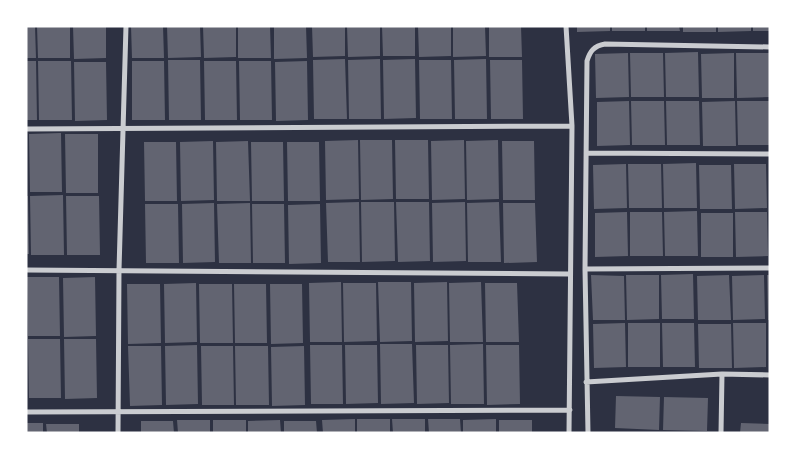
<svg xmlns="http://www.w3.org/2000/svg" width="796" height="459" viewBox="0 0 796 459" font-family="Lora,serif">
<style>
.building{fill:#626471}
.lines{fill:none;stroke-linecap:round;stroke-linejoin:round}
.minor{stroke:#caccd0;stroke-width:5}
</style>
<rect width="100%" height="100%" fill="#2d3142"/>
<path class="building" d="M 26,26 L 35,26 L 36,58 L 26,58 Z
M 37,26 L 70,26 L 70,58 L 38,58 Z
M 73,26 L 106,26 L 106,58 L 74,59 Z
M 131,26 L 163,26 L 164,58 L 132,58 Z
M 167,26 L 200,26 L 201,57 L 168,58 Z
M 203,26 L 236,26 L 236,57 L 204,58 Z
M 238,26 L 270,26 L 271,58 L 238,58 Z
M 274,26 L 306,26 L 307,58 L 274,59 Z
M 312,26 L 345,26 L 345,56 L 313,57 Z
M 347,26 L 380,26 L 380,56 L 348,57 Z
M 382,26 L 415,26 L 415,56 L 383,56 Z
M 418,26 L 451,26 L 451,56 L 419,57 Z
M 453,26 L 485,26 L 486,56 L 453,57 Z
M 489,26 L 521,26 L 522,57 L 489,57 Z
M 577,26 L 610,26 L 610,31 L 577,32 Z
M 612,26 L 645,26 L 645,31 L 612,31 Z
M 647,26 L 679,26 L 680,31 L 647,31 Z
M 683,26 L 716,26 L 716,32 L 683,32 Z
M 718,26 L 751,26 L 751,31 L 718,32 Z
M 753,26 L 770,26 L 770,31 L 753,31 Z
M 698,52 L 699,97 L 666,97 L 665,53 Z
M 628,53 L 629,97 L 596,98 L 595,54 Z
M 630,53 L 663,53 L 664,97 L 631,97 Z
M 734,53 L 734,98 L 702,98 L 701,54 Z
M 736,53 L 769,53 L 769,97 L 737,98 Z
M 345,59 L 347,119 L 314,119 L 313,60 Z
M 380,59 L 381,119 L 349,119 L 348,60 Z
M 415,59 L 416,118 L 384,119 L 383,60 Z
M 486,59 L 487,119 L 455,119 L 454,60 Z
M 168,60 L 200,60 L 201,120 L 169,120 Z
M 419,60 L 451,60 L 452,119 L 420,119 Z
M 490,60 L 522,60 L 523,119 L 491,119 Z
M 26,61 L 36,61 L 37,120 L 26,120 Z
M 38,61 L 71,61 L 72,120 L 39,120 Z
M 132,61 L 164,61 L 165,120 L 132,120 Z
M 204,61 L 236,61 L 237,120 L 205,120 Z
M 239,61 L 271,61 L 272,120 L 240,120 Z
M 307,61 L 308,120 L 276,121 L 275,62 Z
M 74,62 L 106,62 L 107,120 L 75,121 Z
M 629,101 L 630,145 L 597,146 L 597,102 Z
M 631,101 L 664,101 L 665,145 L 632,145 Z
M 666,101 L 699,101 L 700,145 L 667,145 Z
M 735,101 L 736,146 L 703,146 L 702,102 Z
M 737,101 L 770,101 L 770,145 L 738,145 Z
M 61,133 L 62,192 L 30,192 L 29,134 Z
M 65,134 L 98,134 L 98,193 L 66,193 Z
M 358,140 L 359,199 L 326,200 L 325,141 Z
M 360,140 L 392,140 L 393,199 L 361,200 Z
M 395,140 L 428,140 L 429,199 L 396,199 Z
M 464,140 L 465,199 L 432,200 L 431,141 Z
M 498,140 L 499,199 L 467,200 L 466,141 Z
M 213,141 L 214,200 L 181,201 L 180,142 Z
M 248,141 L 250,201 L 217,201 L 216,142 Z
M 502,141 L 534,141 L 535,200 L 503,200 Z
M 144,142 L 176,142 L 177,201 L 145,201 Z
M 251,142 L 283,142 L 284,201 L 252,201 Z
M 287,142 L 319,142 L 320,201 L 288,201 Z
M 696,163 L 697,208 L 664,208 L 663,164 Z
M 626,164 L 627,208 L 594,209 L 593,165 Z
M 628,164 L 661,164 L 662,208 L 629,208 Z
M 734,164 L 766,164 L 767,208 L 735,209 Z
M 699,165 L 731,165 L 732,209 L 700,209 Z
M 63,195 L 64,255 L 31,255 L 30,196 Z
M 26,196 L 28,196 L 29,254 L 26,254 Z
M 66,196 L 99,196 L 100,255 L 67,255 Z
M 359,202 L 360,262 L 328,262 L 326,203 Z
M 361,202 L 394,202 L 395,261 L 362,262 Z
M 396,202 L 429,202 L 430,261 L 398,262 Z
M 465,202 L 466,261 L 433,262 L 432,203 Z
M 499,202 L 501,262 L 468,262 L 467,203 Z
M 214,203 L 215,262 L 183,263 L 182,204 Z
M 250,203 L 251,263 L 219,263 L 217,204 Z
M 503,203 L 535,203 L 537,262 L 504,263 Z
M 145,204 L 178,204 L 179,263 L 146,263 Z
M 252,204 L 284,204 L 285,263 L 253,263 Z
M 320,204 L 321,263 L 289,264 L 288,205 Z
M 697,211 L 698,256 L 665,256 L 664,212 Z
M 627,212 L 628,256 L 595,257 L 595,213 Z
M 630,212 L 662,212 L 663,256 L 630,256 Z
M 735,212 L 767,212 L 768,256 L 736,257 Z
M 701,213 L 733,213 L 733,257 L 701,257 Z
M 693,274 L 694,319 L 662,319 L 661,275 Z
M 591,275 L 624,276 L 625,320 L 593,320 Z
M 626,275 L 659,275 L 659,319 L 627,320 Z
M 729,275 L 731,320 L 698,320 L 697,276 Z
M 764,275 L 765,319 L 733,320 L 732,276 Z
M 767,275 L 770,275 L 770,320 L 768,320 Z
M 27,277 L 59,277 L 60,336 L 28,336 Z
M 95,277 L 96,336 L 64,337 L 63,278 Z
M 341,282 L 342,342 L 310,342 L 309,283 Z
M 378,282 L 411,282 L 412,341 L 380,342 Z
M 447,282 L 448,341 L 415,342 L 414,283 Z
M 481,282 L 483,342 L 450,342 L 449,283 Z
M 196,283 L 197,342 L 165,343 L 164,284 Z
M 343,283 L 376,283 L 377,341 L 344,342 Z
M 485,283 L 517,283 L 519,342 L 486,342 Z
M 127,284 L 160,284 L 161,343 L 128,344 Z
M 199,284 L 232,284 L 233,343 L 200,343 Z
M 234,284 L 266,284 L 267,343 L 235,343 Z
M 270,284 L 302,284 L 303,343 L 271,344 Z
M 625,323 L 626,367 L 594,368 L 593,324 Z
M 628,323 L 660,323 L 660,367 L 628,367 Z
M 662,323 L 694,323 L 695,367 L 663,367 Z
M 733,323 L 766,323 L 766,367 L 734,368 Z
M 698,324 L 731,324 L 732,368 L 699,368 Z
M 28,339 L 60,339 L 61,398 L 29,398 Z
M 64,339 L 96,339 L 97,398 L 65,399 Z
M 380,344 L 412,344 L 414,403 L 381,404 Z
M 483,344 L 484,404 L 451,404 L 450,345 Z
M 197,345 L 198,404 L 166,405 L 165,346 Z
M 310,345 L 342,345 L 343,404 L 311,404 Z
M 345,345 L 377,345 L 378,403 L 346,404 Z
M 416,345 L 448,345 L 449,403 L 417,404 Z
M 486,345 L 519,345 L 520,404 L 487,405 Z
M 128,346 L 161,346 L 162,405 L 130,406 Z
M 201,346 L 233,346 L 234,405 L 202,405 Z
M 235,346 L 268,346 L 269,405 L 236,405 Z
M 304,346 L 305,405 L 272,406 L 271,347 Z
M 616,396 L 660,397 L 659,430 L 615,428 Z
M 664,397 L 708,398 L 707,431 L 663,430 Z
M 355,419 L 355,433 L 323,433 L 322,420 Z
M 357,419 L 390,419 L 390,433 L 357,433 Z
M 392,419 L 425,419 L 425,433 L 393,433 Z
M 428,419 L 460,419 L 461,433 L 429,433 Z
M 496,419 L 496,433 L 463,433 L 463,420 Z
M 177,420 L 210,420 L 210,433 L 178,433 Z
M 213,420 L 246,420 L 246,433 L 213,433 Z
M 280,420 L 281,433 L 248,433 L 248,421 Z
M 499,420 L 532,420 L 532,433 L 499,433 Z
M 141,421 L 173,421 L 174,433 L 141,433 Z
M 284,421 L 316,421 L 317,433 L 284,433 Z
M 26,423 L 43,423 L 43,433 L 26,433 Z
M 741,423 L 770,424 L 770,433 L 740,433 Z
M 46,424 L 79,424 L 79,433 L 47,433 Z"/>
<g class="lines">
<path class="minor" d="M 566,26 L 572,126 L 569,433
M 26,129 L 572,126
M 586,153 L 770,154
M 585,269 L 770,268
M 26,270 L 569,274
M 586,382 L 722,374 L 770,375
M 26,412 L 570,410
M 118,433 L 119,270 L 126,26
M 588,433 L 585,269 L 587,61 C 590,51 594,46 605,44 L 770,47
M 721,433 L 722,374"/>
</g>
<rect width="796" height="459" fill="none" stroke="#ffffff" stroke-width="55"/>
</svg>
